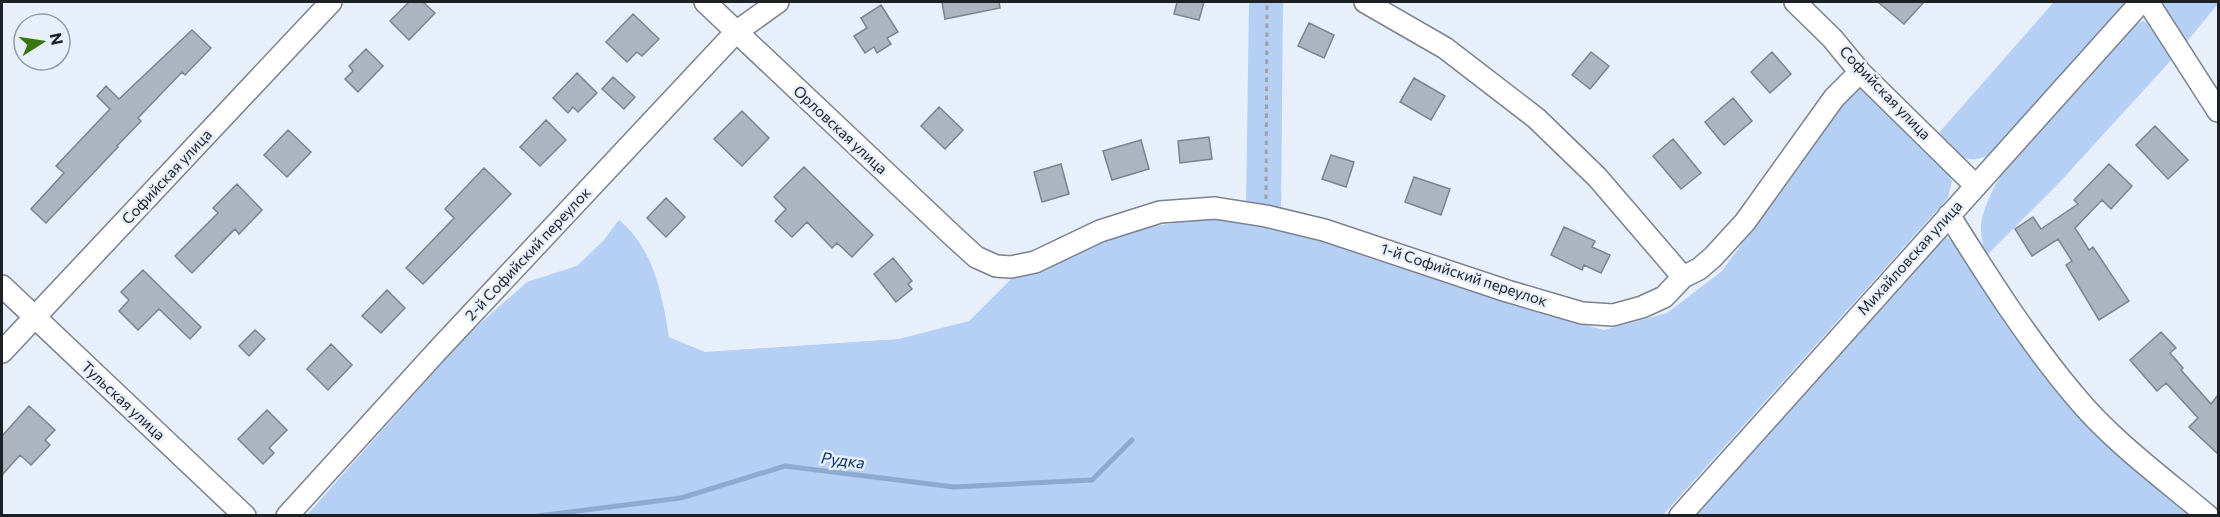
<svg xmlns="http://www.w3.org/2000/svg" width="2220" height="517" viewBox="0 0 2220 517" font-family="Commissioner,sans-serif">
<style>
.green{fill:#b5cff5}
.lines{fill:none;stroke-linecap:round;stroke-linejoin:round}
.stream{stroke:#8ea9cf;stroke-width:5}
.building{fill:#acb4bf;stroke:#7c838e;stroke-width:1.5}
.minor-casing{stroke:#7b828d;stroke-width:24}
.path{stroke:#9ba1aa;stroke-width:3;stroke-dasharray:4.5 4.5;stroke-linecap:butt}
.minor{stroke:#fff;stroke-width:21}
.labels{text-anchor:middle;stroke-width:5;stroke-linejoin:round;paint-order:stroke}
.street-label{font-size:15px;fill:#1d2024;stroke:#e7effb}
.water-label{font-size:16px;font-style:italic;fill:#0c2f5e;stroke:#e7effb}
</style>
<rect width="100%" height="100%" fill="#e7effb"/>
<path class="green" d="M 1249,2 L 1283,2 L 1281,213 L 1246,207 Z
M 2054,2 L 2128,2 L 1992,154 C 1963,167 1957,154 1937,135 Z
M 2163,2 L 2218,2 L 2218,4 L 2184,45 L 2164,13 Z
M 2143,21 L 2158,29 L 2174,57 L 2058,184 L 1985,257 C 1984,247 1980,234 1981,225 C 1990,162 2086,75 2130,27 Z
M 1859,89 L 1873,93 L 1945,166 L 1952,181 L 1948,198 L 1663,515 L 306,516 L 464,338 L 527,282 L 577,266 L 603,241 L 619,220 C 654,249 662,294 669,337 L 705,352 L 899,339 L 969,321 L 1012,278 L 1078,250 L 1134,229 L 1210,218 L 1246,219 L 1382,255 L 1563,319 L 1604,330 L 1667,313 L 1722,271 L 1849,97 Z
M 1946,237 L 1962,249 L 2034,359 L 2195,516 L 1695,516 L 1935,243 Z"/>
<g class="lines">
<path class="stream" d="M 538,516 L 681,498 L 785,466 L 954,487 L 1092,480 L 1132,440"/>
</g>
<path class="building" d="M 409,2 L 423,2 L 435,13 L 409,40 L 390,21 Z
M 942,2 L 999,2 L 1000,8 L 945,19 Z
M 1177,2 L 1204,2 L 1199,20 L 1174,14 Z
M 1878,2 L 1924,2 L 1904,24 Z
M 881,5 L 898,32 L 887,38 L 891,44 L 877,53 L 874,47 L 865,53 L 854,36 L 867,28 L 861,18 Z
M 633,14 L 659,39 L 642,56 L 637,52 L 627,62 L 606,42 Z
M 1309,23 L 1334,35 L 1324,58 L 1298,46 Z
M 192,30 L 211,48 L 185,75 L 182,72 L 138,118 L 141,121 L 117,146 L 118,147 L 46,223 L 31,209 L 64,173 L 56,166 L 110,109 L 97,96 L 106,86 L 119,99 Z
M 366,49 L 383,66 L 358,92 L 345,79 L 353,71 L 349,66 Z
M 1591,52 L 1609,66 L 1590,89 L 1572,75 Z
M 1772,52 L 1791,74 L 1770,93 L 1751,72 Z
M 577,73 L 597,93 L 578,112 L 573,107 L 568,113 L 553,98 Z
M 613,77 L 635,97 L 624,109 L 602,89 Z
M 1414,78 L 1445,96 L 1431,120 L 1400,102 Z
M 1733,98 L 1752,121 L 1724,145 L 1705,122 Z
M 939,107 L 963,130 L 945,149 L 921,126 Z
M 742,111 L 769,138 L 742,166 L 714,139 Z
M 546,120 L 566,140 L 540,166 L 520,147 Z
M 2155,126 L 2188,160 L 2168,179 L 2136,145 Z
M 288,130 L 311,152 L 287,177 L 264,155 Z
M 1209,137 L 1212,159 L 1180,163 L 1178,141 Z
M 1673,139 L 1701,173 L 1681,189 L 1653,156 Z
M 1141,140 L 1149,169 L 1112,180 L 1103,151 Z
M 1331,155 L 1354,162 L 1346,187 L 1322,179 Z
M 1061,164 L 1069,194 L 1042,202 L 1034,172 Z
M 2109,164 L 2132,186 L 2111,209 L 2102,200 L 2075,228 L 2089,250 L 2093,247 L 2129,301 L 2099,320 L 2066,265 L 2072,261 L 2058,239 L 2032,256 L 2015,229 L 2033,217 L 2041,229 L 2078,204 L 2074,200 Z
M 804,167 L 873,235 L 852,257 L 837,243 L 832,248 L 807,222 L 792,237 L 775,221 L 786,209 L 774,197 Z
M 484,168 L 511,194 L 423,284 L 406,268 L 454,218 L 445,209 Z
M 1414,177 L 1450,189 L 1441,215 L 1405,202 Z
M 237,184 L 262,210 L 239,234 L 235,229 L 192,273 L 175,256 L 218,213 L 213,208 Z
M 666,198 L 685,217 L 666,237 L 647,218 Z
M 1564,227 L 1595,241 L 1592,247 L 1610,255 L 1601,273 L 1584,265 L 1582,270 L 1551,255 Z
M 893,258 L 912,281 L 908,284 L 912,289 L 896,302 L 874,274 Z
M 143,270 L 201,327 L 190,339 L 159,309 L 138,330 L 119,311 L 129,300 L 121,292 Z
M 387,290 L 405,308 L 381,333 L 362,316 Z
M 255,330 L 265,339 L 249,356 L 239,346 Z
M 2161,332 L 2176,348 L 2170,353 L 2183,368 L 2181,370 L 2211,404 L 2218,395 L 2218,454 L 2189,427 L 2198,418 L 2166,383 L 2157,391 L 2130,360 Z
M 331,344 L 352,365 L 328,390 L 307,369 Z
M 29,406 L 55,430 L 45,440 L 50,445 L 31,465 L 20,455 L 2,475 L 2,436 Z
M 267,410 L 287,430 L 269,448 L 274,453 L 263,464 L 238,439 Z"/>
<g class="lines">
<defs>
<path id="minor" d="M 705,2 L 953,236 L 976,257 L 996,266 L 1011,267 L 1035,262 L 1100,231 L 1160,212 L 1215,208 L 1266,216 L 1324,230 L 1507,291 L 1582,313 L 1613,315 L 1642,307 L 1664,297 L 1683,277 L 1699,269 L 1713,257 L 1745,222 L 1834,98 L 1860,72
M 1365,2 L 1445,48 L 1536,118 L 1597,177 L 1683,277
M 1795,2 L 1832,38 L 1860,72 L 1975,185
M 2148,2 L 2218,111
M 1949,215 C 1988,277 2027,339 2075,396 C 2112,441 2163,478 2208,516
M 2,286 L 245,516
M 2,352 L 331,2
M 287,516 L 438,350 L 736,32 L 778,2
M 1680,516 L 2141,2"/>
</defs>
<use href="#minor" class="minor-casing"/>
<path class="path" d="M 1266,199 L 1267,2"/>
<use href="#minor" class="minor"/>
</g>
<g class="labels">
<g class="street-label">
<text transform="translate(1885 93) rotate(46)" y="5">Софийская улица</text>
<text transform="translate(840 130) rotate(43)" y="5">Орловская улица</text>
<text transform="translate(167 177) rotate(-47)" y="5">Софийская улица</text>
<text transform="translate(528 254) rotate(-47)" y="5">2-й Софийский переулок</text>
<text transform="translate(1910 258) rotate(-48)" y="5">Михайловская улица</text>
<text transform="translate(1464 275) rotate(18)" y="5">1-й Софийский переулок</text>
<text transform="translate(123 401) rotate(43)" y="5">Тульская улица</text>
</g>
<g class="water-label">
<text transform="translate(843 460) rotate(7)" y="6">Рудка</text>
</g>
</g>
<rect width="2220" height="517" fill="none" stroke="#1d2024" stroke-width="6"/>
<g transform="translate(42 42) rotate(78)"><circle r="28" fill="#e7effb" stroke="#969ca5" stroke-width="1.5"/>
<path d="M0-4.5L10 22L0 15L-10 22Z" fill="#39760d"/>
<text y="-9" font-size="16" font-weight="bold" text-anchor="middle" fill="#1d2024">N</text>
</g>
</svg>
